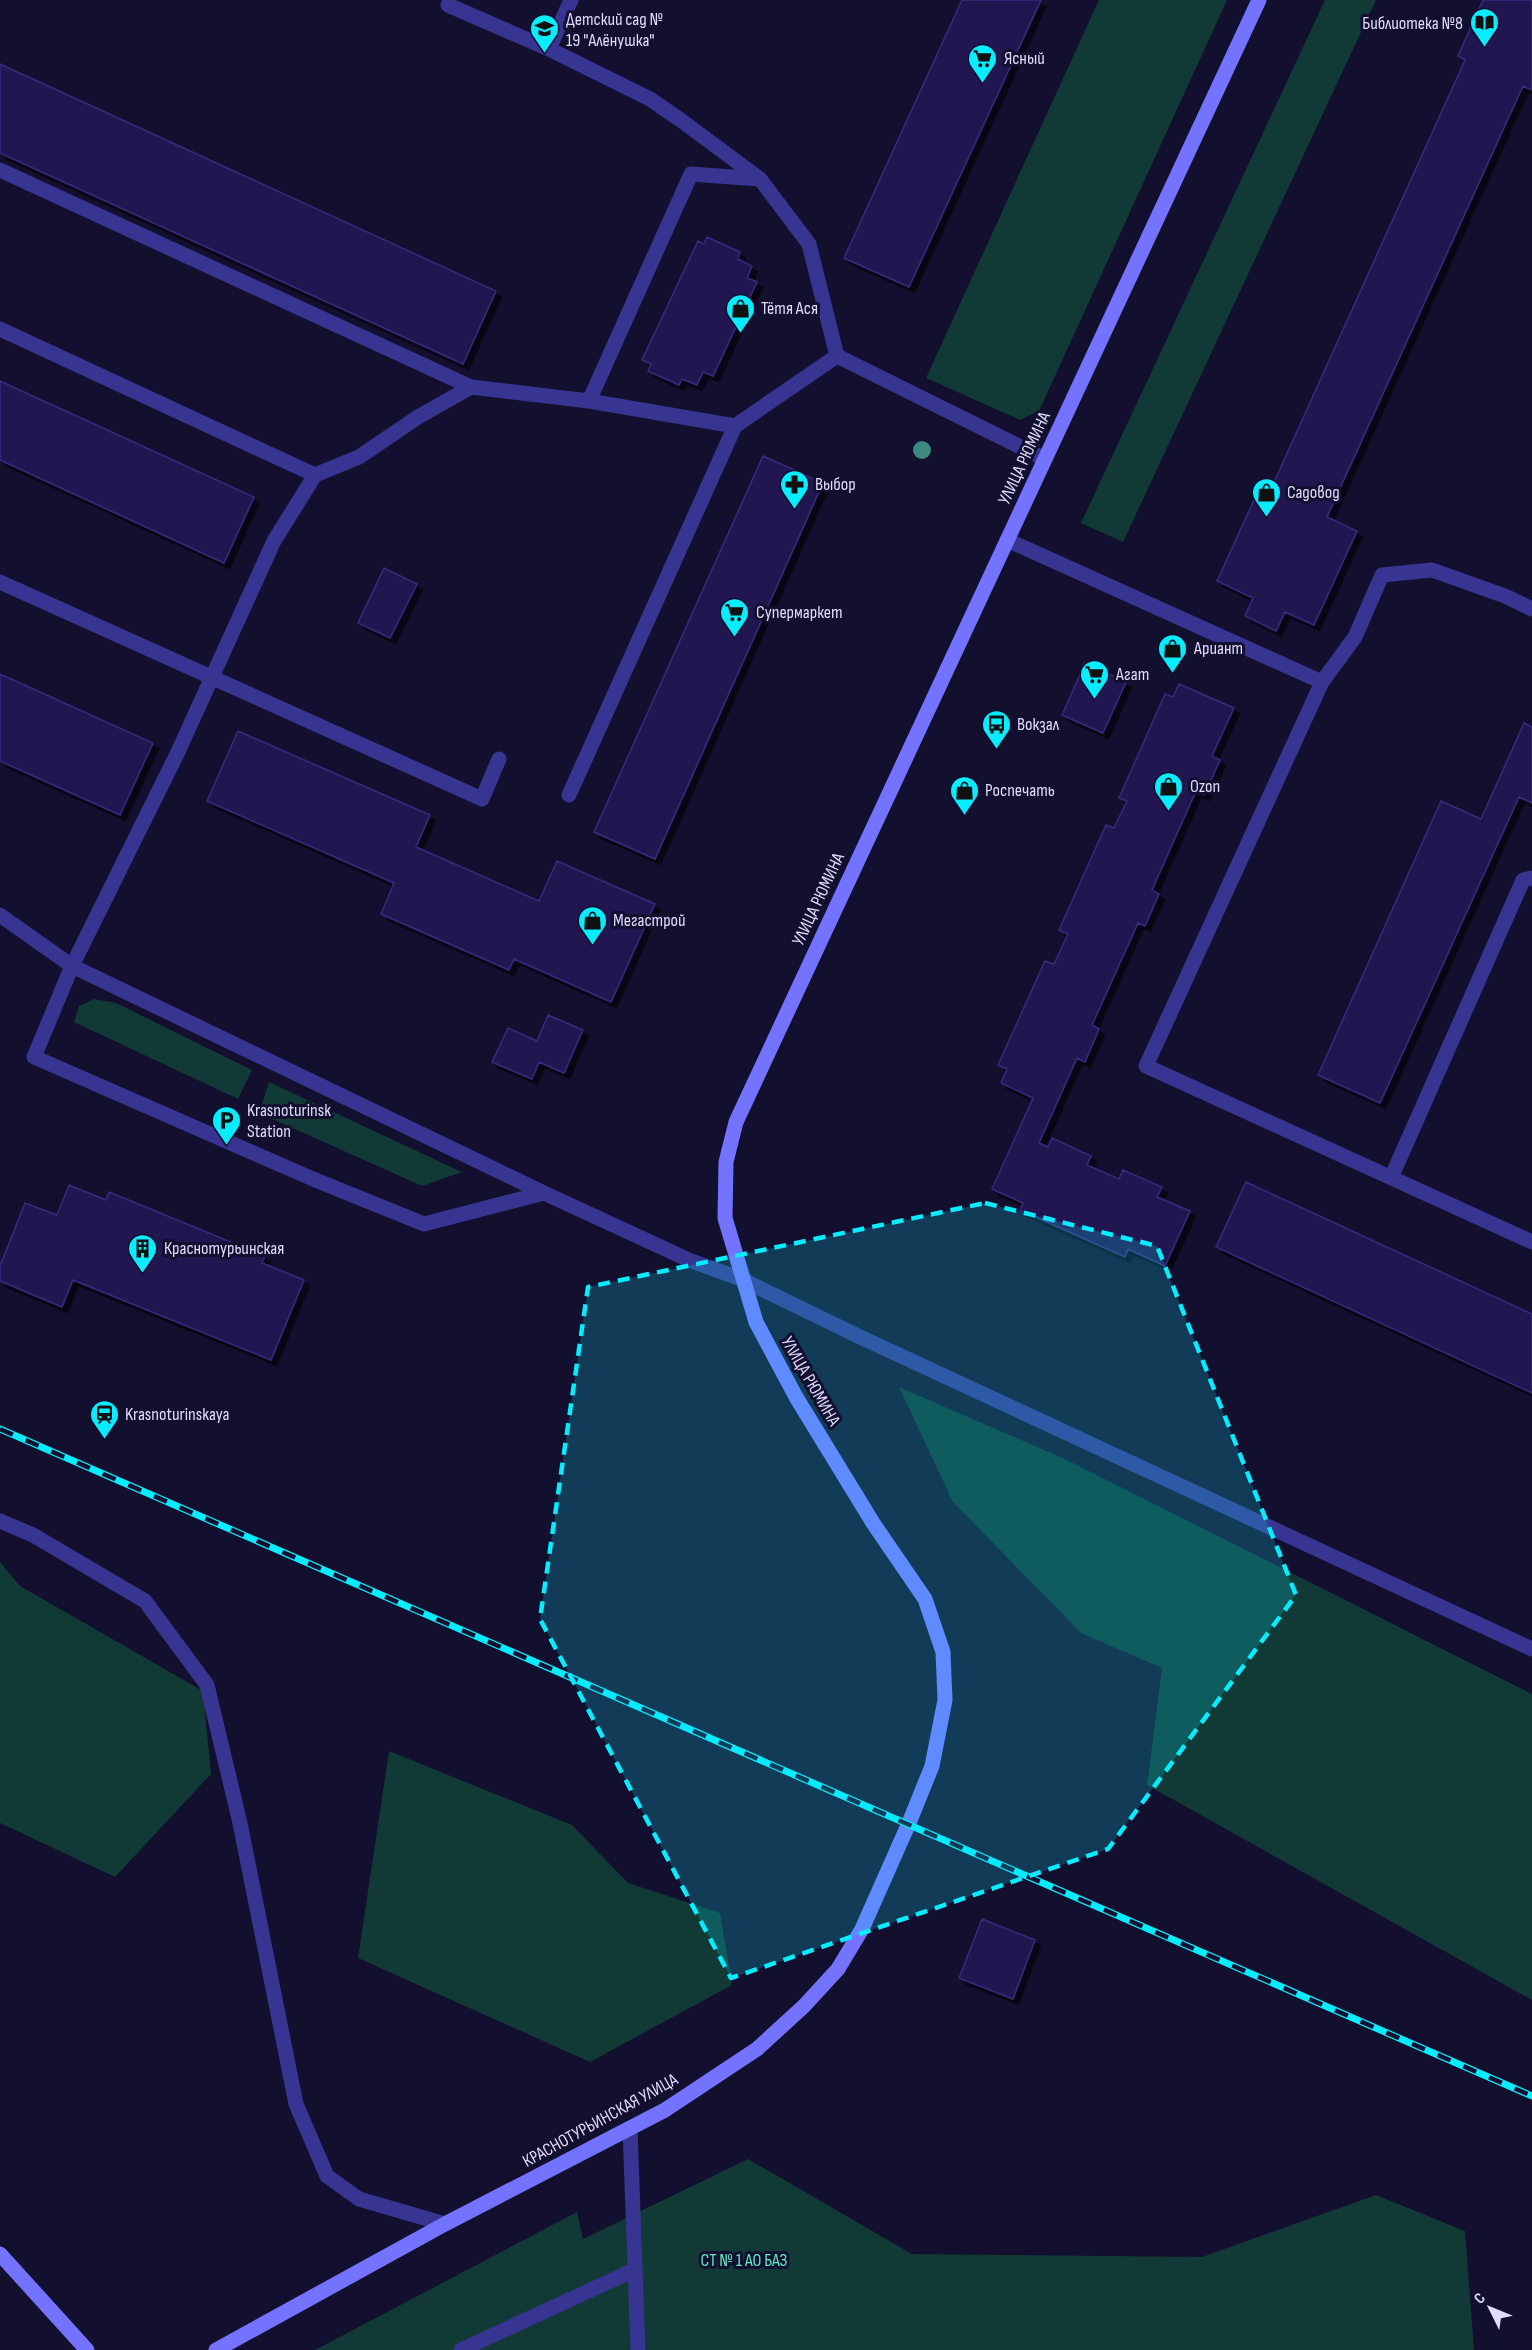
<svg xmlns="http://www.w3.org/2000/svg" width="1532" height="2350" viewBox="0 0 1532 2350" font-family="'Sofia Sans Condensed',sans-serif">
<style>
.green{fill:#113936}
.building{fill:#231951;stroke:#38297f;stroke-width:1.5;filter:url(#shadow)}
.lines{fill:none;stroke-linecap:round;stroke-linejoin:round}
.lane{stroke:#373591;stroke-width:15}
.street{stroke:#373591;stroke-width:15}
.secondary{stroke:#7373ff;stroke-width:15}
.rail-casing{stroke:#08ecff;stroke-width:7}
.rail{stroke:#130f2e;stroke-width:4.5;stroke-dasharray:14;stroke-linecap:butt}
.tree{fill:#3b8980}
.marked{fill:#08ecff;fill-opacity:0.2;stroke:#08ecff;stroke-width:4.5;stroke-dasharray:12 8;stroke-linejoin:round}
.labels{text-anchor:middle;stroke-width:6;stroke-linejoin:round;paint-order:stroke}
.poi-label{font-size:18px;fill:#dfdcff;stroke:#130f2e;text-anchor:start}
.street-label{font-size:18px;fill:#dfdcff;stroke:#130f2e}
.park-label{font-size:18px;fill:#5becc4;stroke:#130f2e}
</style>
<defs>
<filter id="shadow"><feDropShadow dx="5.5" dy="5.5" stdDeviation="0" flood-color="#0009"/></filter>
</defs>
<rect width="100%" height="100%" fill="#130f2e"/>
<path class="green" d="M 1099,0 L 1227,0 L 1039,411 L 1020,420 L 926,378 Z
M 1325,0 L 1376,0 L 1123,542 L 1081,523 Z
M 94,999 L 116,1003 L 252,1070 L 238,1099 L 74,1022 L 79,1006 Z
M 269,1082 L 462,1172 L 422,1186 L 259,1113 Z
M 899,1387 L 1067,1460 L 1532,1694 L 1532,2000 L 1147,1785 L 1162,1668 L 1081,1633 L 953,1502 Z
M 0,1562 L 20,1586 L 203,1691 L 211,1774 L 115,1877 L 0,1823 Z
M 389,1751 L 572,1825 L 628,1883 L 720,1913 L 732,1985 L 590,2062 L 358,1958 Z
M 748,2159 L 912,2254 L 1202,2257 L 1376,2195 L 1465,2231 L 1474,2350 L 315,2350 L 577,2212 L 583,2239 Z"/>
<path class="building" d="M 962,0 L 1041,0 L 909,287 L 844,258 Z
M 1483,0 L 1532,0 L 1532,90 L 1523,86 L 1327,517 L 1357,531 L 1314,625 L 1285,612 L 1276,631 L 1245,616 L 1253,598 L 1217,581 L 1260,487 L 1270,491 L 1465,60 L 1458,56 Z
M 0,64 L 496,291 L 463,364 L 0,153 Z
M 707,237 L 740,252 L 738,259 L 752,266 L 747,278 L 757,282 L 713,376 L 703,372 L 697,385 L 682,379 L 679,385 L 648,371 L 651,364 L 642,360 L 698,241 L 704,244 Z
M 0,381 L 254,497 L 224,563 L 0,460 Z
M 763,456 L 823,483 L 655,859 L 594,832 Z
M 384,568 L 417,584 L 390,638 L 358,623 Z
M 1085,663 L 1126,682 L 1103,733 L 1062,715 Z
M 0,674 L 153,743 L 120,815 L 0,761 Z
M 1179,684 L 1234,708 L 1212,756 L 1220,760 L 1204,795 L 1196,791 L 1152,890 L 1159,894 L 1145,926 L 1138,923 L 1092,1025 L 1099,1029 L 1085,1062 L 1077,1058 L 1039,1143 L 1048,1147 L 1052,1138 L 1091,1156 L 1087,1165 L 1119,1179 L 1123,1170 L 1162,1187 L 1157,1197 L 1190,1211 L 1165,1266 L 1128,1249 L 1125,1257 L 1020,1210 L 1023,1203 L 992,1189 L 1033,1098 L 1001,1083 L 1007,1069 L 998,1065 L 1045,961 L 1054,964 L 1068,934 L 1059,930 L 1106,825 L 1114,828 L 1127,801 L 1119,798 L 1165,694 L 1173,697 Z
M 1524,723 L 1532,727 L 1532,803 L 1519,797 L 1380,1103 L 1318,1075 L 1441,801 L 1481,819 Z
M 238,731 L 430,815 L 416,847 L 539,901 L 557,861 L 655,904 L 611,1002 L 514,959 L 509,970 L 381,914 L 394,883 L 207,801 Z
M 548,1015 L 583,1030 L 564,1073 L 539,1062 L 532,1079 L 492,1062 L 508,1028 L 537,1041 Z
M 1246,1182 L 1532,1314 L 1532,1393 L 1216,1247 Z
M 69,1185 L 106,1200 L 109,1192 L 265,1256 L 262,1263 L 304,1280 L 271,1360 L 73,1280 L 62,1307 L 0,1281 L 0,1266 L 25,1203 L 57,1215 Z
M 982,1919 L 1035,1940 L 1013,1999 L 959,1978 Z"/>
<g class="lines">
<path class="lane" d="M 571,0 L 549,49 L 650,99 L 682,121 L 760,179 L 809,244 L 837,356 L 1045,459
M 448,5 L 549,49
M 0,170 L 471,387
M 0,329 L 315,475
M 589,401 L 691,174 L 760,179
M 1007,540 L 1322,682 L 1355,637 L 1382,575 L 1432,570 L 1505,596 L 1532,609
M 0,582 L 482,799 L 499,759
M 1322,682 L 1146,1066 L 1532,1242
M 569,795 L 735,426
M 0,915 L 72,966 L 544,1193 L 689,1260 L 741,1279
M 1391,1178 L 1523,880 L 1532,878
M 544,1193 L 424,1224 L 313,1179 L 34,1057 L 72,966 L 177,754 L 274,541 L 315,475 L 359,457 L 418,417 L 471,387 L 589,401 L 735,426 L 837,356
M 0,1521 L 33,1535 L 145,1601 L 207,1685 L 240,1823 L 296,2104 L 327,2176 L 359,2199 L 445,2224
M 461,2350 L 634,2270"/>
<path class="street" d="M 741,1279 L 858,1336 L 1532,1649
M 630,2129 L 638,2350"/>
<path class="secondary" d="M 0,2254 L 87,2350
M 216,2350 L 445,2224 L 665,2110 L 757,2049 L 804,2006 L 838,1969 L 862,1929 L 909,1823 L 932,1766 L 945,1700 L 943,1652 L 925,1599 L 873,1523 L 796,1397 L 756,1322 L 725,1218 L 726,1162 L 736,1122 L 1259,0"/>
<defs>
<path id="rail" d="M 0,1429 L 1532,2096"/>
</defs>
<use href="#rail" class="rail-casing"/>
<use href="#rail" class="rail"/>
</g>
<circle class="tree" cx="922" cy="450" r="9"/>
<path class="marked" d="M 985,1203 L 1157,1246 L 1296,1595 L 1108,1849 L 731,1978 L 540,1619 L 588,1287 Z"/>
<defs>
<symbol id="library-pin" viewBox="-11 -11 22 30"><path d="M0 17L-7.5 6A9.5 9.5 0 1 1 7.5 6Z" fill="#08ecff" stroke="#130f2e"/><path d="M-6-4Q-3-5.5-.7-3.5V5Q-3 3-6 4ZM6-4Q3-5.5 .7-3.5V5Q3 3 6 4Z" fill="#111"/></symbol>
<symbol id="school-pin" viewBox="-11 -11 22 30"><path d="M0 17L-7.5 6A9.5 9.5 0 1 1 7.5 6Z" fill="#08ecff" stroke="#130f2e"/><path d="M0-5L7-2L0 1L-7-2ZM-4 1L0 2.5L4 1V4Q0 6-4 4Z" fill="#111"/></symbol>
<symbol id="supermarket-pin" viewBox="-11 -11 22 30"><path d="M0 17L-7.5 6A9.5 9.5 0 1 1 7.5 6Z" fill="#08ecff" stroke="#130f2e"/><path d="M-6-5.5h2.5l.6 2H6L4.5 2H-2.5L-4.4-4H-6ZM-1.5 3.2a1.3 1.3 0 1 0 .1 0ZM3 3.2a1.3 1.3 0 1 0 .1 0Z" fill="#111"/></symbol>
<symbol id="shop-pin" viewBox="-11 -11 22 30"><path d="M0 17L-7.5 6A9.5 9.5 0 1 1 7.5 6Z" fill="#08ecff" stroke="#130f2e"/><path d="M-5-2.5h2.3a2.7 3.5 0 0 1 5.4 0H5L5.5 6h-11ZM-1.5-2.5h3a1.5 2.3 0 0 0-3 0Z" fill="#111"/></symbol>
<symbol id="pharmacy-pin" viewBox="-11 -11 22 30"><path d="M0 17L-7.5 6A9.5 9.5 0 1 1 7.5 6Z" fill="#08ecff" stroke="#130f2e"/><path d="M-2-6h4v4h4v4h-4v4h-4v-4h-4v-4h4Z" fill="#111"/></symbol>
<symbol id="bus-pin" viewBox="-11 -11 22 30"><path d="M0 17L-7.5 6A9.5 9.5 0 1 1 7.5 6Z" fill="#08ecff" stroke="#130f2e"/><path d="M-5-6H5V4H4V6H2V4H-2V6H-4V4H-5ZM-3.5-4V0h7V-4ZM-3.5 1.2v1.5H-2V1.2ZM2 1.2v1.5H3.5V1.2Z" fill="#111"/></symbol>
<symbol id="parking-pin" viewBox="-11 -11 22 30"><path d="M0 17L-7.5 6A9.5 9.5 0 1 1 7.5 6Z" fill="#08ecff" stroke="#130f2e"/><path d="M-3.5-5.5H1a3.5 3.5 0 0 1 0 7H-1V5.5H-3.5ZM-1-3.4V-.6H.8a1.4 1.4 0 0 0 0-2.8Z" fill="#111"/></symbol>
<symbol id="building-pin" viewBox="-11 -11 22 30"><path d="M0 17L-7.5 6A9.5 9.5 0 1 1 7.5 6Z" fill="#08ecff" stroke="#130f2e"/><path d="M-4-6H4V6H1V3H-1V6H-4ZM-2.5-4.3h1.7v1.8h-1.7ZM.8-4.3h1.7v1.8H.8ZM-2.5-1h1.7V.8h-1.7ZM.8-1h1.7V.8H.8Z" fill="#111"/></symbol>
<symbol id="station-pin" viewBox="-11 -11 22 30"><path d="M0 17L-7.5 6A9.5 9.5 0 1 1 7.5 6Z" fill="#08ecff" stroke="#130f2e"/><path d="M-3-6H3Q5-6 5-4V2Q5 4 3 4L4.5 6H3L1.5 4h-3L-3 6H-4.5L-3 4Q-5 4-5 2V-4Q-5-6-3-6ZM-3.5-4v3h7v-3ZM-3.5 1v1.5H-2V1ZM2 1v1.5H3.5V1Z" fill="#111"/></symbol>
</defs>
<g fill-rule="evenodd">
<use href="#library-pin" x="1468" y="6" width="33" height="45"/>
<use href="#school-pin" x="528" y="12" width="33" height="45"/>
<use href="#supermarket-pin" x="966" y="42" width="33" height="45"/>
<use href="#shop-pin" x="724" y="292" width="33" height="45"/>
<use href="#pharmacy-pin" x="778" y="468" width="33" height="45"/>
<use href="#shop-pin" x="1250" y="476" width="33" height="45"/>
<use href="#supermarket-pin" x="718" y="596" width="33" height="45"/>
<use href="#shop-pin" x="1156" y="632" width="33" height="45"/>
<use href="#supermarket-pin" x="1078" y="658" width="33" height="45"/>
<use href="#bus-pin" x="980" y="708" width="33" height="45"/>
<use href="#shop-pin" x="1152" y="770" width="33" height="45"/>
<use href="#shop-pin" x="948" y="774" width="33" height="45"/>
<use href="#shop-pin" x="576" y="904" width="33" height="45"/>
<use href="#parking-pin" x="210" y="1104" width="33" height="45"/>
<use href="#building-pin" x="126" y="1232" width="33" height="45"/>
<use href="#station-pin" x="88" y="1398" width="33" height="45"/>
</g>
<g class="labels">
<g class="poi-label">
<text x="566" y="25">Детский сад №<tspan x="566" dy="21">19 "Алёнушка"</tspan></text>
<text x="1463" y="29" text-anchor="end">Библиотека №8</text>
<text x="1004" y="64">Ясный</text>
<text x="761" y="314">Тётя Ася</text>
<text x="815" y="490">Выбор</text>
<text x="1287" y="498">Садовод</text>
<text x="756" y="618">Супермаркет</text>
<text x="1194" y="654">Ариант</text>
<text x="1116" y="680">Агат</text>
<text x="1017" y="730">Вокзал</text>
<text x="1190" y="792">Ozon</text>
<text x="985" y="796">Роспечать</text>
<text x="613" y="926">Мегастрой</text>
<text x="247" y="1116">Krasnoturinsk<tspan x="247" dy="21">Station</tspan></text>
<text x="164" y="1254">Краснотурьинская</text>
<text x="125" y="1420">Krasnoturinskaya</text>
</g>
<g class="street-label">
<text transform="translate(1024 458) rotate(-65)" y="6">УЛИЦА РЮМИНА</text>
<text transform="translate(818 899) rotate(-65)" y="6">УЛИЦА РЮМИНА</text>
<text transform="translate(811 1381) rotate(60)" y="6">УЛИЦА РЮМИНА</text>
<text transform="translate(600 2120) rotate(-29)" y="6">КРАСНОТУРЬИНСКАЯ УЛИЦА</text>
</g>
<g class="park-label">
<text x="744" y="2266">СТ № 1 АО БАЗ</text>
</g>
</g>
<g transform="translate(1490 2308) rotate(313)" stroke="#130f2e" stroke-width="4.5" paint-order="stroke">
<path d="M0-4.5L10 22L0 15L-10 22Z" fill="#dfdcff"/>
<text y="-9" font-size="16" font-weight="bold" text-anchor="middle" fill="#dfdcff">С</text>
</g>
</svg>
